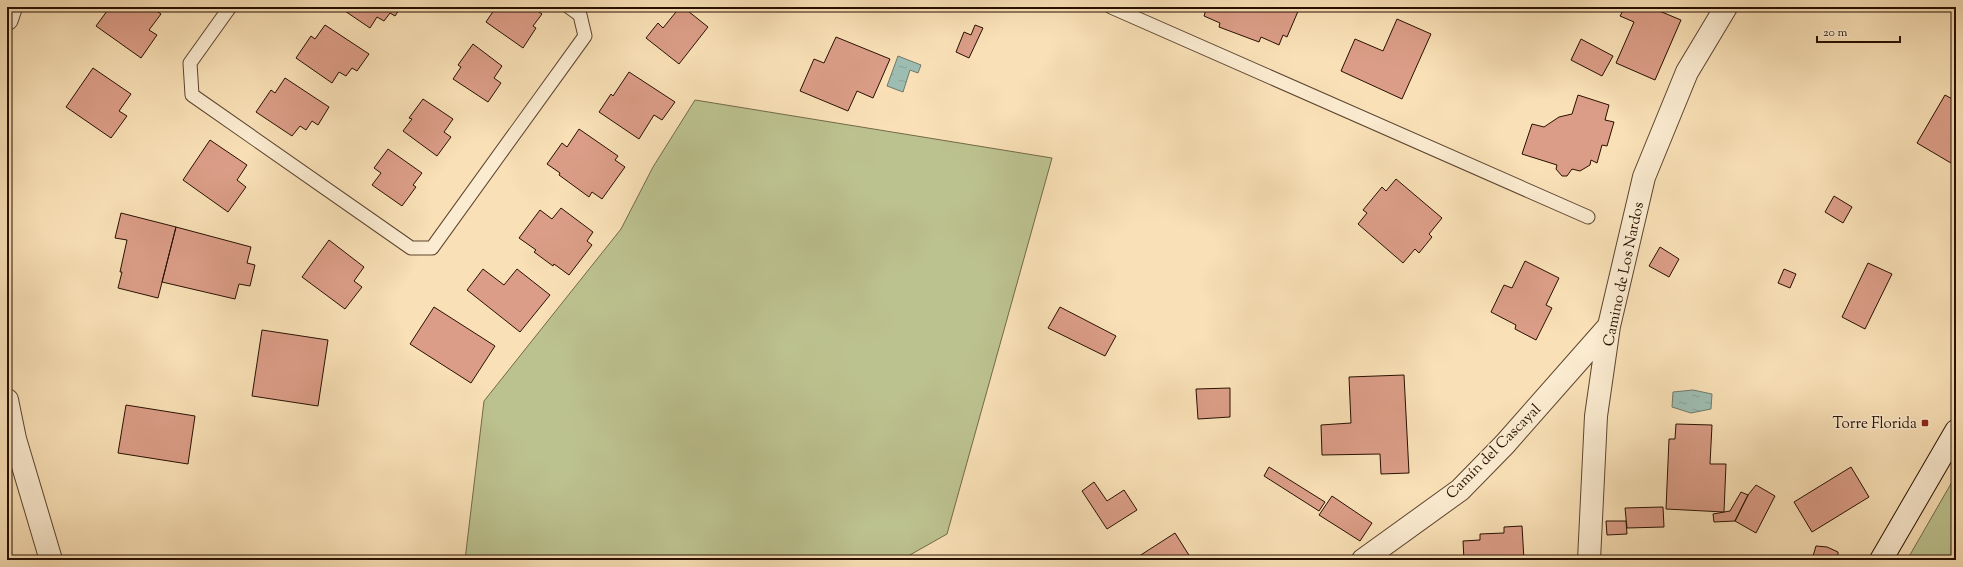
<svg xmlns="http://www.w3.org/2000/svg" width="1963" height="567" viewBox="0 0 1963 567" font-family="'Sorts Mill Goudy',serif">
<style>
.green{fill:#bcc28f;stroke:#726948}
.water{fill:url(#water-ripples);stroke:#6f786b}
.building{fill:#db9d87;stroke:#281000}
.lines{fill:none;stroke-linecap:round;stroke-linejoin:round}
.lane-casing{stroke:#5c442e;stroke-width:15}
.street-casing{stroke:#5c442e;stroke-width:24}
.secondary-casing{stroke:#281000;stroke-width:24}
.lane{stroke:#fbebd0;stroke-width:13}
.street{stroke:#fbebd0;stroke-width:22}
.secondary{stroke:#fbebd0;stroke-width:22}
.poi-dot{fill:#8f2418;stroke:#fbebd0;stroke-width:1.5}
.labels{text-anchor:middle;stroke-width:3;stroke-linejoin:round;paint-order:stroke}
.street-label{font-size:15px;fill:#281000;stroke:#fbebd0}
.poi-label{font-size:15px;fill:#281000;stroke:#fbebd0;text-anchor:end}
</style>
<defs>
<pattern id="water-ripples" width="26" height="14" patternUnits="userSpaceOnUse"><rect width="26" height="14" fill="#9ebdb2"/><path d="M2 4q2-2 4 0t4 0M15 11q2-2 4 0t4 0" fill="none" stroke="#88a197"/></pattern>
</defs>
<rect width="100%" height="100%" fill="#f9e0b6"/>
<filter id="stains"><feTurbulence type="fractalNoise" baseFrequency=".005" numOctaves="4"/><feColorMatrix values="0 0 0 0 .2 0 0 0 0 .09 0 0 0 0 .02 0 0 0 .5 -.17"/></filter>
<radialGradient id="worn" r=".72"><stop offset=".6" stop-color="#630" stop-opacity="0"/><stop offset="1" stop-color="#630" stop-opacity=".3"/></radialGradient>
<path class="green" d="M 695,100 L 1052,158 L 947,534 L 901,560 L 465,560 L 484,401 L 621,229 L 653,167 Z
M 1956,475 L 1956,560 L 1907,560 Z"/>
<path class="water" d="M 898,56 L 921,65 L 918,73 L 910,70 L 903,92 L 887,86 Z
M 1693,390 L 1712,394 L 1711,409 L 1691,413 L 1672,407 L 1673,392 Z"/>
<path class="building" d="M 110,7 L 151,7 L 161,14 L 149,30 L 157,35 L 141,58 L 96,26 Z
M 339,7 L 401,7 L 395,16 L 390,13 L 384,21 L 377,17 L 370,28 Z
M 496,7 L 532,7 L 542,14 L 533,26 L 536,28 L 523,48 L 486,22 Z
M 680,7 L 683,7 L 708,27 L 679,64 L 646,38 L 658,23 L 663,28 Z
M 1207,7 L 1298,7 L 1299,9 L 1287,37 L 1283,35 L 1279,45 L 1261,37 L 1259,42 L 1219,27 L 1220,23 L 1204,16 Z
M 1625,7 L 1659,7 L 1657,10 L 1681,20 L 1655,80 L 1616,63 L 1634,22 L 1620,16 Z
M 1397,19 L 1431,34 L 1402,99 L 1341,71 L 1355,39 L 1383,51 Z
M 325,25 L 369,54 L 357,71 L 352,68 L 346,76 L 339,72 L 332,83 L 296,58 L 311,36 L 315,39 Z
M 975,25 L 983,28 L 969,58 L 956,52 L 964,32 L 971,35 Z
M 836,37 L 890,59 L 873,98 L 857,91 L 848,111 L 800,91 L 814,59 L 824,63 Z
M 1581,39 L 1613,56 L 1602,76 L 1571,60 Z
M 473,44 L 502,66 L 494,78 L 501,83 L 488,102 L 453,79 L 461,67 L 458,65 Z
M 93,68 L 131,94 L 119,111 L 127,116 L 111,138 L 66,107 Z
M 629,72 L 675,102 L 662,120 L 654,115 L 639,139 L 599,112 L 611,94 L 613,96 Z
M 285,78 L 329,107 L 318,125 L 312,121 L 306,130 L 300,126 L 292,136 L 256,112 L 271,90 L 275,93 Z
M 1578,95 L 1609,105 L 1605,120 L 1614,122 L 1607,146 L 1602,145 L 1597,163 L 1591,160 L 1590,165 L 1580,171 L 1572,169 L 1567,176 L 1562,176 L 1556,169 L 1557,165 L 1522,154 L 1532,124 L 1544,127 L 1559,117 L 1572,114 Z
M 1945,95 L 1956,101 L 1956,166 L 1917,143 Z
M 423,99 L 453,119 L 444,132 L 451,137 L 437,156 L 403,131 L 412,119 L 409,118 Z
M 579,129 L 618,156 L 615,160 L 625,167 L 602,199 L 592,192 L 589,197 L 559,175 L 560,173 L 547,164 L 562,143 L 567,147 Z
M 210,140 L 247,165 L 237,180 L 246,187 L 228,212 L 183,180 Z
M 388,149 L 422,173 L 413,185 L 416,187 L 402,206 L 372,185 L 381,173 L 374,168 Z
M 1396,179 L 1442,218 L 1429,234 L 1432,237 L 1419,253 L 1415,249 L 1403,263 L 1358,224 L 1367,213 L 1363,210 L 1382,187 L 1386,191 Z
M 1834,196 L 1852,207 L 1843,223 L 1825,212 Z
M 561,208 L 593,232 L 587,241 L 592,245 L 569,275 L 554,264 L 553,266 L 534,252 L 536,250 L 519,238 L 540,210 L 552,219 Z
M 121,213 L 176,227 L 158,298 L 118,288 L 122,272 L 120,272 L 127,240 L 115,238 Z
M 176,227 L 251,247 L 247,263 L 255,265 L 250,286 L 239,284 L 235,299 L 162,282 Z
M 329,240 L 364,267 L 354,281 L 362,287 L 345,309 L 302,277 Z
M 1660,247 L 1679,259 L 1669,277 L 1649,266 Z
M 1525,261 L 1559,278 L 1546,305 L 1552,308 L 1536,340 L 1515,329 L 1516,325 L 1491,312 L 1504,285 L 1512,288 Z
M 1868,263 L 1892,274 L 1865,329 L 1842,317 Z
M 483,269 L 504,285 L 517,269 L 550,295 L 520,332 L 467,290 Z
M 1784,269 L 1796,274 L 1790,288 L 1778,283 Z
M 434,307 L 495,346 L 471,383 L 410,344 Z
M 1060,307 L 1116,336 L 1105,356 L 1048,328 Z
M 262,330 L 328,340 L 318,406 L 252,396 Z
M 1404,375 L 1409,473 L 1381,474 L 1380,454 L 1322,455 L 1321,425 L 1351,423 L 1349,377 Z
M 1230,388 L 1230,417 L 1198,419 L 1196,389 Z
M 126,405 L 195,416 L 188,464 L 118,453 Z
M 1676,424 L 1712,425 L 1710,464 L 1726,464 L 1724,512 L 1666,509 L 1669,439 L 1675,439 Z
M 1269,467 L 1325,502 L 1319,511 L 1264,476 Z
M 1851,467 L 1869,497 L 1812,532 L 1794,502 Z
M 1094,482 L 1107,501 L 1124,490 L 1137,510 L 1107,529 L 1082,491 Z
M 1756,485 L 1775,496 L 1756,533 L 1735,521 L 1748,495 Z
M 1741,492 L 1748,495 L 1735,521 L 1714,522 L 1713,514 L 1730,511 Z
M 1332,496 L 1372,523 L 1360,541 L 1319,515 Z
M 1663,507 L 1664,527 L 1627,528 L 1625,508 Z
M 1606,521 L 1626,521 L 1627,534 L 1607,535 Z
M 1522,526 L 1524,560 L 1464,560 L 1463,541 L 1480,540 L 1480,534 L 1504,533 L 1504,527 Z
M 1175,533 L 1192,560 L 1133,560 Z
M 1816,546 L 1827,547 L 1838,552 L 1838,560 L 1823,560 L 1813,556 Z"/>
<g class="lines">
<defs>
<path id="lane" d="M 230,7 L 190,63 L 192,95 L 411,248 L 432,248 L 585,36 L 580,15 L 569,7
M 1111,7 L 1588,217"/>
<path id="street" d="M 7,19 L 11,7
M 7,400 L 15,439 L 51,560
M 1363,560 L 1460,490 L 1505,444 L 1609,326
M 1589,560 L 1596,416 L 1609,326 L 1644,177 L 1687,72 L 1726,7"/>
<path id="secondary" d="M 1881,560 L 1956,431"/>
</defs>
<use href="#lane" class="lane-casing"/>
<use href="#street" class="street-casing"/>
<use href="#secondary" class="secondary-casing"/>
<use href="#lane" class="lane"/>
<use href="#street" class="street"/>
<use href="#secondary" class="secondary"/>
</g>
<rect class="poi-dot" x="1921" y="419" width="8" height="8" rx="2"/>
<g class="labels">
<g class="street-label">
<text transform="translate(1623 274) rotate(-78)" y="5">Camino de Los Nardos</text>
<text transform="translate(1493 451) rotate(-45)" y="5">Camín del Cascayal</text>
</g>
<g class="poi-label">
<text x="1917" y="428">Torre Florida</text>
</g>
</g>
<rect width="1963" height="567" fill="none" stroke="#f9e0b6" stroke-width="24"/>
<rect x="8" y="8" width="1947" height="551" fill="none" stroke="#281000" stroke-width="2"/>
<rect x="12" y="12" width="1939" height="543" fill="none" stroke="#281000"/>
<path d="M1817 36v6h83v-6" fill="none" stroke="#281000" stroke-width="2"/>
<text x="1823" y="36" font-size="12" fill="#281000" stroke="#fbebd0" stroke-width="3" paint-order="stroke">20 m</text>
<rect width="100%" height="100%" filter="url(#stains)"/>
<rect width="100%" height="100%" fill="url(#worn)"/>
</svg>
